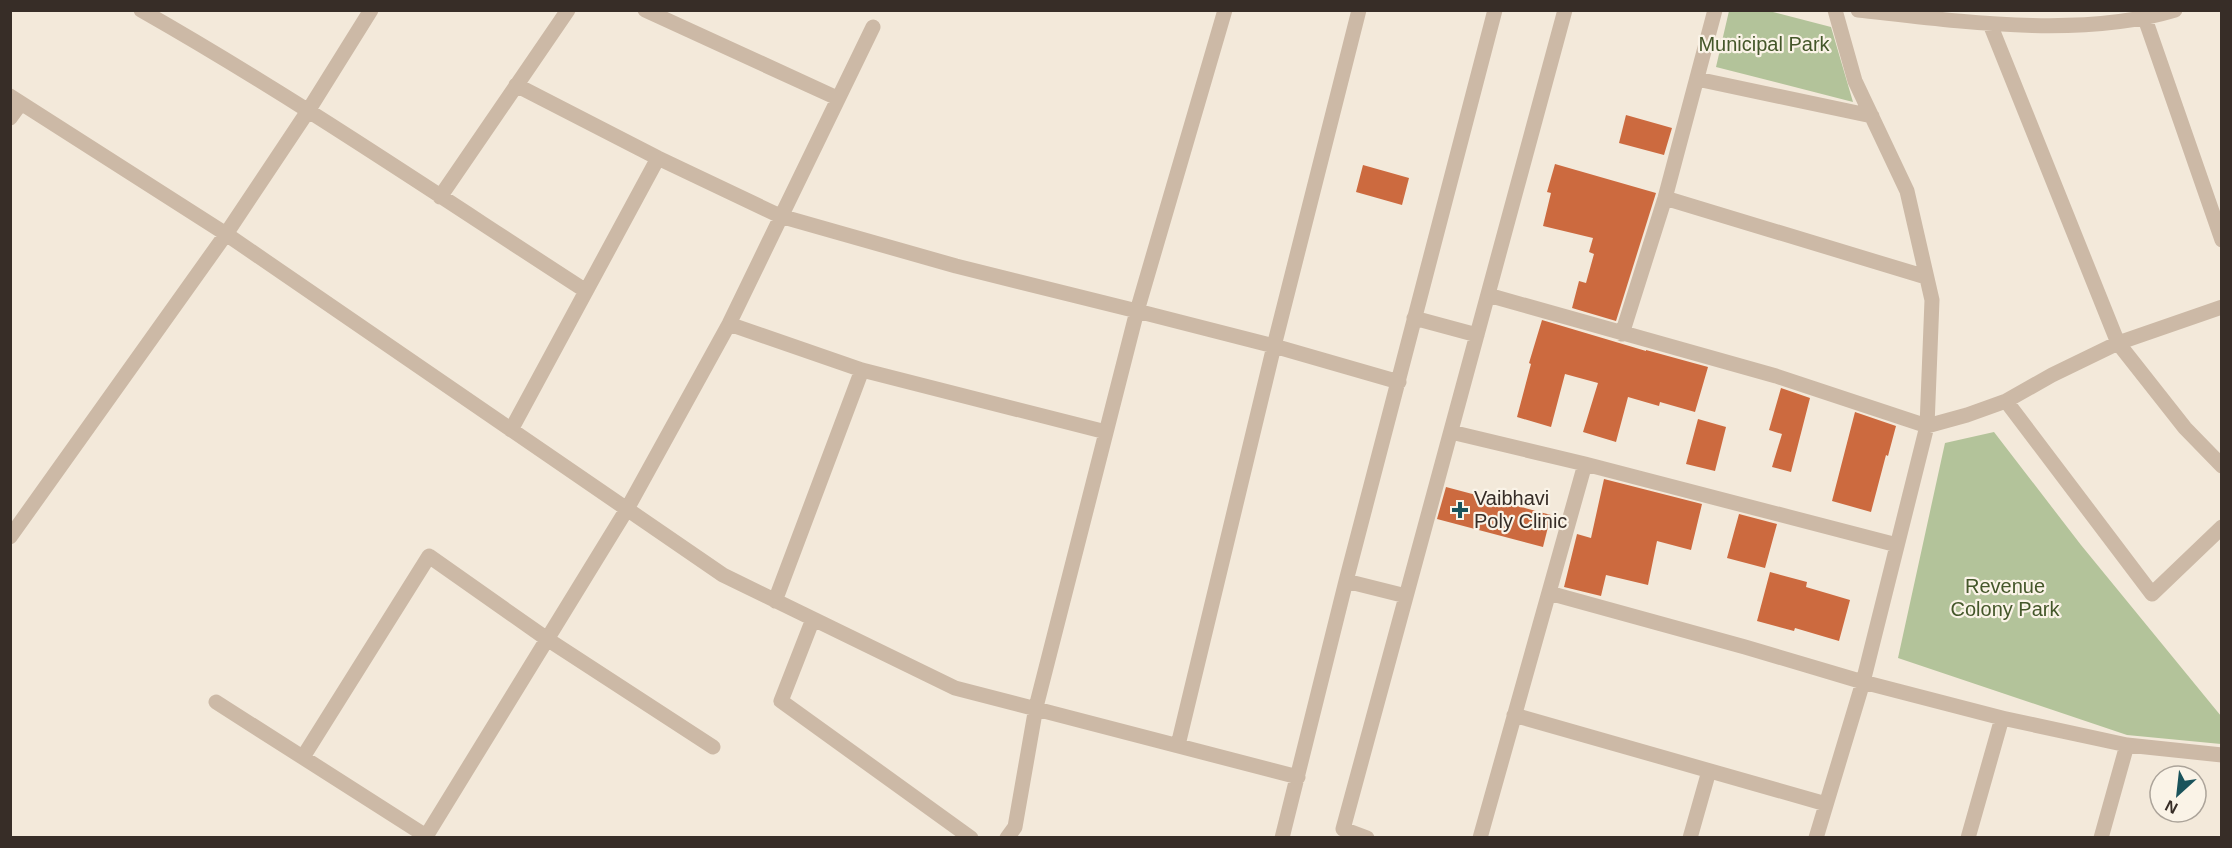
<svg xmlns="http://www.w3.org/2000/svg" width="2232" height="848" viewBox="0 0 2232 848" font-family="Helvetica,sans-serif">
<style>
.green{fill:#b3c39a}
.building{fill:#cc6a3f}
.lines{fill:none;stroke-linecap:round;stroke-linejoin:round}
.street{stroke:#ccb9a6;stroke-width:15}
.poi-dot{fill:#1a535b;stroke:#faf3e7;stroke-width:2}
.labels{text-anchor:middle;stroke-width:4.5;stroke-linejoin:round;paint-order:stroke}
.park-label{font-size:20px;fill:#44572a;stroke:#faf3e7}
.poi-label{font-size:20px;fill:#372d27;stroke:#faf3e7;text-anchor:start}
</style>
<rect width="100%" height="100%" fill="#f3e9da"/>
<path class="green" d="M 1729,11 L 1769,11 L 1831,27 L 1853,102 L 1716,67 Z
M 1994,432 L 2081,545 L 2221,716 L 2221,744 L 2127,735 L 1898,658 L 1945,443 Z"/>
<path class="building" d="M 1626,115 L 1672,128 L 1664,155 L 1619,143 Z
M 1555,164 L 1656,193 L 1616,321 L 1572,308 L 1579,281 L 1586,283 L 1594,254 L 1589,252 L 1593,238 L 1543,226 L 1551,193 L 1547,192 Z
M 1363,165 L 1409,178 L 1402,205 L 1356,192 Z
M 1542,320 L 1646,351 L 1646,350 L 1708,367 L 1695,412 L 1660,402 L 1659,406 L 1628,397 L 1616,442 L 1583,432 L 1598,383 L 1565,374 L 1551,427 L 1517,417 L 1531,364 L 1529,363 Z
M 1781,388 L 1810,398 L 1791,472 L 1772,467 L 1782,434 L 1769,430 Z
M 1855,412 L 1896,426 L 1888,456 L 1886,455 L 1871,512 L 1832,501 Z
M 1698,419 L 1726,427 L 1715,471 L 1686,464 Z
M 1604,479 L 1702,504 L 1691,550 L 1657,541 L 1648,585 L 1606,575 L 1601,596 L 1564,587 L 1577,534 L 1591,538 Z
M 1446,487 L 1551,515 L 1543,547 L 1437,519 Z
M 1739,514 L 1777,524 L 1765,568 L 1727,558 Z
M 1770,572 L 1807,582 L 1806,587 L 1850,600 L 1839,641 L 1795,628 L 1794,631 L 1757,621 Z"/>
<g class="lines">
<path class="street" d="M 141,10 C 294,97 439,196 586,291
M 645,10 L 837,98
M 1225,10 L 1137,311 L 1274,346 L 1399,382
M 1858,10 C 1957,21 2079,39 2175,10
M 2142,10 L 2222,240
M 1990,24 L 2118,343 L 2185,428 L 2222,466
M 1697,79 L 1872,116
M 516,85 L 658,158 L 780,216 L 956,266 L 1137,311 L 1036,707 L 1015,827 L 1007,838
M 10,96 L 226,234 L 723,575 L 955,688 L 1298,777
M 10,118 L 21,103
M 440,197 L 568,10
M 1665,198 L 1926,277
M 1488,295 L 1776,376 L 1927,426 L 1967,415 L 2006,401 L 2152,594 L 2222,527
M 1414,318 L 1477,335
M 729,324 L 862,370 L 1106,432
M 1622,334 L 1665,198 L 1715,10
M 2006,401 L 2052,375 L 2118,343 L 2222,307
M 511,430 L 658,158
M 1451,432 L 1585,464 L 1897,545
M 10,537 L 226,234 L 308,111 L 371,10
M 1346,581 L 1406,596
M 1549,593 L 1745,647 L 1863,682 L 2002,718 L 2127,745 L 2222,755
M 775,601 L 862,370
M 813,619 L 781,701 L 971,838
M 216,702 L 426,836
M 1514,715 L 1826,804
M 1178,745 L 1274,346 L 1359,10
M 303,757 L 429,556 L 547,639 L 713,747
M 425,838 L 627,509 L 729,324 L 873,27
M 1282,838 L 1346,581 L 1495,10
M 1367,838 L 1343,829 L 1565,10
M 1480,838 L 1585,464
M 1690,838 L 1709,771
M 1816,838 L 1863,682 L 1927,426 L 1932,300 L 1907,191 L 1855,81 L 1835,10
M 1968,838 L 2002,718
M 2101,838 L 2127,745"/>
</g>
<path class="poi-dot" d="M1457 501h6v6h6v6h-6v6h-6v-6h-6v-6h6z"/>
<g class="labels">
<g class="park-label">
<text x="1764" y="51">Municipal Park</text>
<text x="2005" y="593">Revenue<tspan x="2005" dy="23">Colony Park</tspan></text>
</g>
<g class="poi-label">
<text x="1474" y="505">Vaibhavi<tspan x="1474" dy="23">Poly Clinic</tspan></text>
</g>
</g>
<rect width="2232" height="848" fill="none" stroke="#372d27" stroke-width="24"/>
<g transform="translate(2178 794) rotate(207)"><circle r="28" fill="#faf3e7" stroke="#aca49a" stroke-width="1.5"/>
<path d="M0-4.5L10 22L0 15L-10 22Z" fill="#1a535b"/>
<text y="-9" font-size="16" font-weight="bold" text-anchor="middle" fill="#372d27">N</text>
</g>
</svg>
